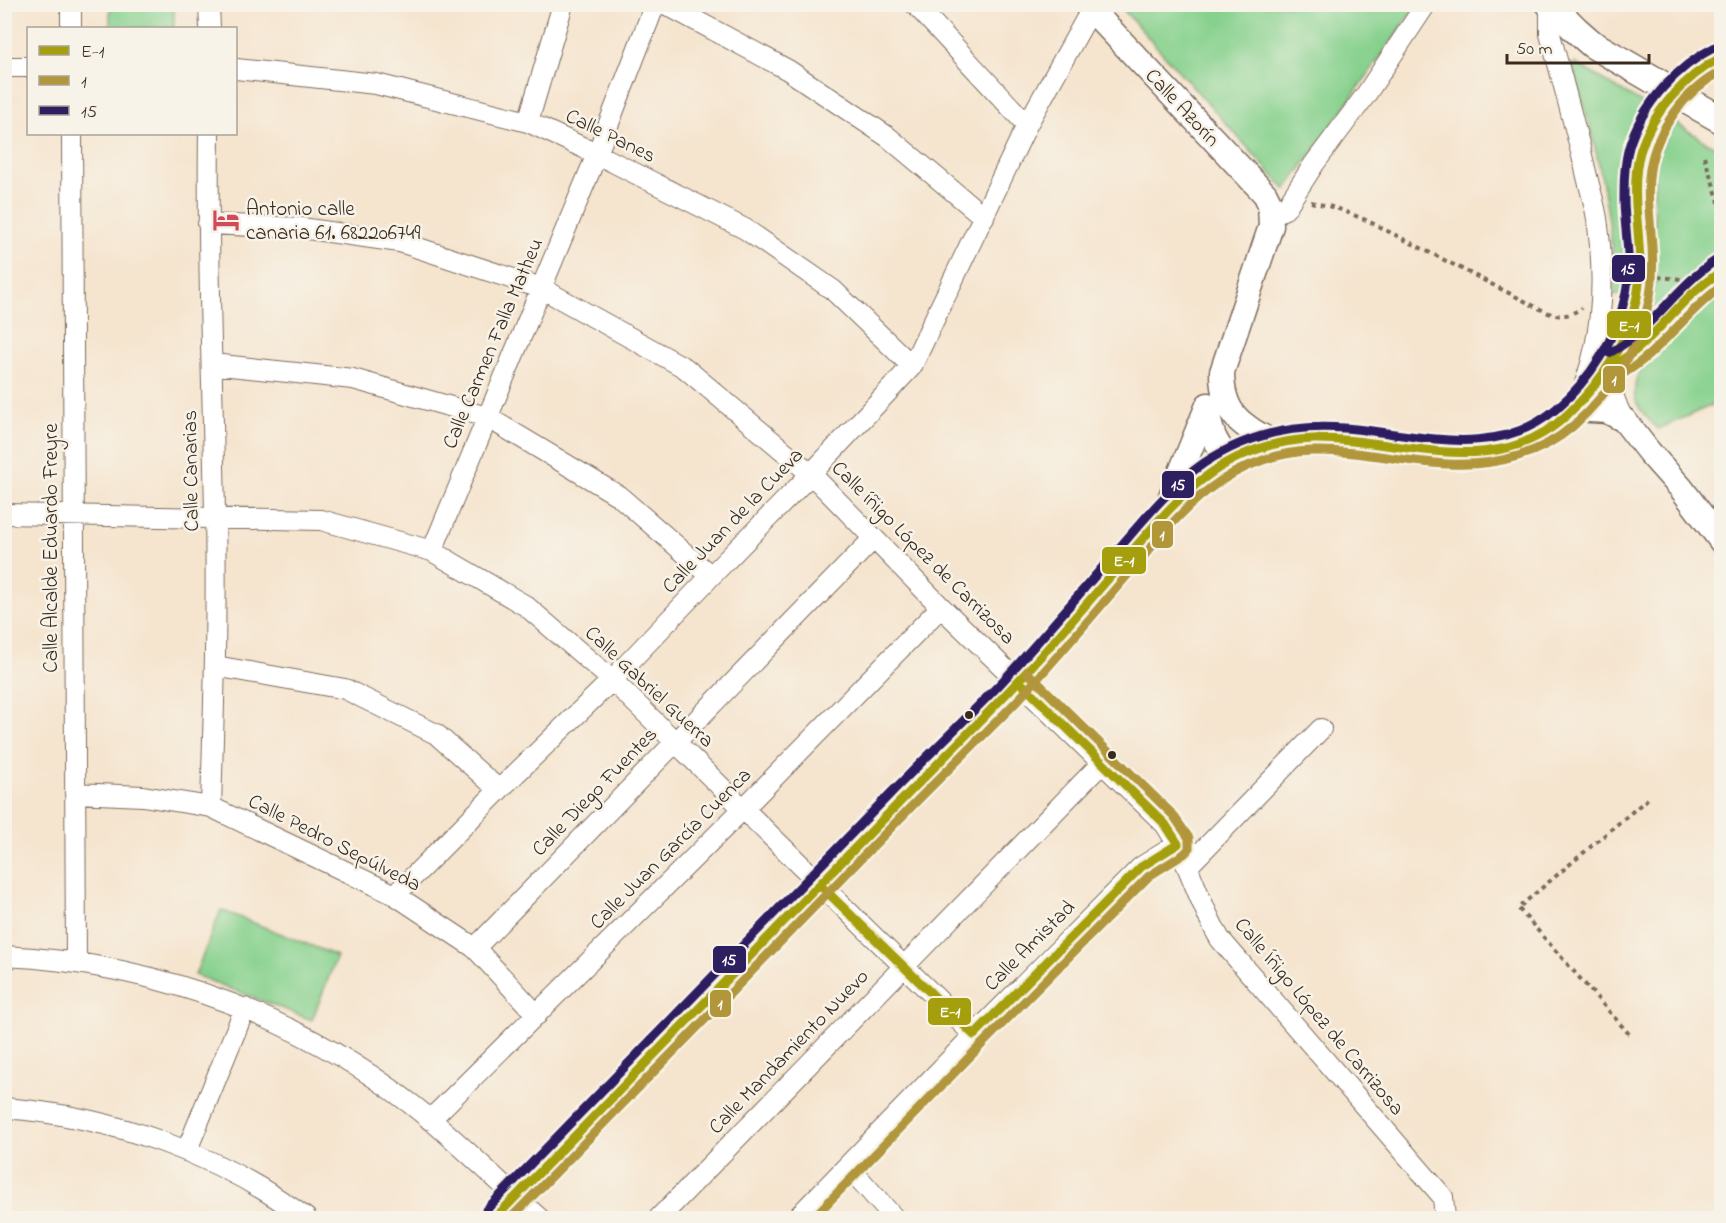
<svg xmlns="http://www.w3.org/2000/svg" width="1726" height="1223" viewBox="0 0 1726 1223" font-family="'Indie Flower',sans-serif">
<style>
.green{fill:#87d18e;stroke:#617e56;stroke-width:1.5}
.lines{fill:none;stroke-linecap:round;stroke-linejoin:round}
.minor-casing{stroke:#7c6b5c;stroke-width:22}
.tertiary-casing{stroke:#7c6b5c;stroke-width:27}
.secondary-casing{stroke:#7c6b5c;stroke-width:30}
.path{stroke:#7c6b5c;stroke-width:4;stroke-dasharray:4.5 4.5;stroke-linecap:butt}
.minor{stroke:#fff;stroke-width:20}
.tertiary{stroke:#fff;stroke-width:24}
.secondary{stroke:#fff;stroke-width:27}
.secondary-bridge-casing{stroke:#7c6b5c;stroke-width:30;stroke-linecap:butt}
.secondary-bridge{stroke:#fff;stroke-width:27}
.bus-1-casing{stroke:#f7f3e8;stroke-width:14}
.bus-2-casing{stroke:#f7f3e8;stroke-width:14}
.bus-3-casing{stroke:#f7f3e8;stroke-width:14}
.bus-1{stroke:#a59f0e;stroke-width:9}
.bus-2{stroke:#b1963a;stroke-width:9}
.bus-3{stroke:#2d1f60;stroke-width:9}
.bus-dot{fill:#3b2a1e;stroke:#f7f3e8;stroke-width:2}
.labels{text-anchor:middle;stroke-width:5;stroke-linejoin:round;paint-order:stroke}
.street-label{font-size:21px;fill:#3b2a1e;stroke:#f7f3e8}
.poi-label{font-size:21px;fill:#3b2a1e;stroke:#f7f3e8;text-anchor:start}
.line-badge{stroke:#f7f3e8;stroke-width:2}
.badge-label{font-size:16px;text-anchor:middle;font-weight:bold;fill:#fff}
</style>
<rect width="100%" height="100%" fill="#f7f3e8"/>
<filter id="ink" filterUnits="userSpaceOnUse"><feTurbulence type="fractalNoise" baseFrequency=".0167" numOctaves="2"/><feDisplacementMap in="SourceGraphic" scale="12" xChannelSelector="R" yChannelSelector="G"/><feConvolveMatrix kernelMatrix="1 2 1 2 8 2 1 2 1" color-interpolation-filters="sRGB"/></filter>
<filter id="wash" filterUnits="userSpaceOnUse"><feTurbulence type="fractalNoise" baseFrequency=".008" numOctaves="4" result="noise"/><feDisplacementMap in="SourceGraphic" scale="24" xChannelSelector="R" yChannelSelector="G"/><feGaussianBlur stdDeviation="1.35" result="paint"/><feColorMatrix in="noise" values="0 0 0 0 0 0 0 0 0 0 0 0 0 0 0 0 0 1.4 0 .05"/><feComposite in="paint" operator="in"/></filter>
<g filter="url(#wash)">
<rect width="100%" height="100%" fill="#f5e4ce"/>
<path class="green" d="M 110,5 L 174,5 L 174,28 L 110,28 Z
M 1119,5 L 1417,5 L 1286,190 Z
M 1575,63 L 1645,105 L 1632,137 L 1625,162 L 1625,254 L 1622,295 L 1614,294 C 1614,216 1595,139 1572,65 Z
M 1672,121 L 1721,151 L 1721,260 L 1683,287 L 1647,323 L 1655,276 L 1654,180 L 1656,161 Z
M 1721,290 L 1721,401 L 1658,429 C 1638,409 1627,398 1640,370 L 1694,314 Z
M 221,910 L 337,956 L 312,1020 L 195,975 Z"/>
</g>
<g filter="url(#ink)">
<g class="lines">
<defs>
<path id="minor" d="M 71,4 L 71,28
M 209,4 L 210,28
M 665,4 L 788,70 L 888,137 L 984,217
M 915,4 L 1027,125
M 1550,4 L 1550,34 C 1562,79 1574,123 1585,168 C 1589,187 1596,206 1598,226 C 1606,289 1602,352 1574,409
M 4,67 L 28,67
M 236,69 L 376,84 L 528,122 L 597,154 L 745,229 L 833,290 L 912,366
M 528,122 L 563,4
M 72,134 L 76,963
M 209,134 C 207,261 213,388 215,516 C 217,613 214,710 211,807
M 1272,215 L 1285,209 L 1314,164 L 1365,96 L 1426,4
M 208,224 L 301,228 L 400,242 L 541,288 L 685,368 L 811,474 L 941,607 L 1165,824 C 1189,860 1198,902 1220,939 L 1443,1197 L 1445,1218
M 212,364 L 353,379 L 487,417 L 619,496 L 711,576
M 1607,368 C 1647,350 1662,323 1692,294 C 1700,286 1711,278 1722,271
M 1607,368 C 1610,387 1614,403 1624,420
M 1589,391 C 1615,359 1635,322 1640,280 C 1643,252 1637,222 1636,193 C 1636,181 1636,164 1640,152 C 1647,125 1675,88 1698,71 C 1705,65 1714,61 1722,57
M 4,514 L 321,520 L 432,551 L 526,606 L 612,680 L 974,1035
M 432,551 L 597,154 L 655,4
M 215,666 L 345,689 L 436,734 L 499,790
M 75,793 L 143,796 L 211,807 L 395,895 L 475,948 L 537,1015
M 1188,866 L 1321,729
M 395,895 L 499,790 L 612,680 L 711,576 L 811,474 L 912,366 L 1027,125 L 1091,10
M 475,948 L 873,539
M 4,956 C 159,963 312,1021 431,1120 C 468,1151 503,1186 539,1218
M 4,1108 C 113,1116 218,1154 306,1218
M 430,1120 L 744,808 L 941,607
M 187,1150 L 245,1008
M 848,1166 L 894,1218
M 659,1218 L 1102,763
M 797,1218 L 974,1035 L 1141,867 L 1178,844"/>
<path id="tertiary" d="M 1086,4 L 1265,194 L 1270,204 L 1271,226 L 1222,372 C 1222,415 1241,425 1276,444
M 1208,407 C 1209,432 1215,442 1230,462
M 1167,506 L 1208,405
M 495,1218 C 626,1084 756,949 887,815 C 930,771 974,728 1017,683 C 1056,642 1092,597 1129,554 C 1154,526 1178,496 1210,474 C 1241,453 1278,439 1316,439 C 1335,438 1354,441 1373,444 C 1451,456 1510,467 1574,409 L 1607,411 L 1624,420 L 1649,452 L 1681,488 L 1722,542"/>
<path id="secondary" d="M 1550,4 L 1575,29 L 1592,44 L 1654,80
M 1692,103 L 1722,120"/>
</defs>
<use href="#minor" class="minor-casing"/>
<use href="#tertiary" class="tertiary-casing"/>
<use href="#secondary" class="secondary-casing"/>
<path class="path" d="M 1704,156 L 1722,211
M 1311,202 L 1336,208 L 1366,220 L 1546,312 C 1560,318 1569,316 1582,308
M 1658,277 L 1681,279
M 1629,1034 L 1518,908 L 1651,796"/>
<use href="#minor" class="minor"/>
<use href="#tertiary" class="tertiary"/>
<use href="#secondary" class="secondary"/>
<defs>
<path id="secondary-bridge" d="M 1654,80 L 1692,103"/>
</defs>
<use href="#secondary-bridge" class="secondary-bridge-casing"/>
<use href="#secondary-bridge" class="secondary-bridge"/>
<defs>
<path id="bus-1" d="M 1613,365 C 1646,348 1665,319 1692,294 C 1701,286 1711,278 1722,271
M 820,885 L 974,1035 L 1141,867 L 1178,844 L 1165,824 L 1019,681
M 495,1218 C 629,1081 763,943 897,805 C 933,768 970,732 1006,694 C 1048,650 1087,603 1127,557 C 1153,527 1178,496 1211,473 C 1241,452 1277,440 1314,439 C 1400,437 1495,484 1568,414 C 1601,383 1628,342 1637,297 C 1643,267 1638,237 1636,206 C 1635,188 1635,169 1640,152 C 1652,112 1685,76 1722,57"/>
<path id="bus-2" d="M 1619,376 C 1660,354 1684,313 1722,286
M 511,1218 C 644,1083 776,946 908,810 C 944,773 981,738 1017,701 C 1058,657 1096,611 1136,565 C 1161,536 1186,504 1219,482 C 1246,464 1279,452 1312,451 C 1383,449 1447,478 1518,456 C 1538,450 1557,440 1573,426 C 1611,392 1641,346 1650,296 C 1662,226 1626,178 1675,112 C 1687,95 1703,81 1722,71
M 813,1218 L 983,1043 L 1149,876 L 1184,854 L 1189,849 L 1189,838 L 1173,815 L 1027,672"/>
<path id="bus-3" d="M 1609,353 C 1652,331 1675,287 1715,261
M 486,1210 C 621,1072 755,933 889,795 C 925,758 963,722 999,685 C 1041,640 1080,593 1120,547 C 1146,517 1171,486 1204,463 C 1246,435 1294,424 1344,428 C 1415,433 1494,462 1556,409 C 1590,380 1617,338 1626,293 C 1632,263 1625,233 1624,202 C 1624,184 1624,165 1629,147 C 1642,104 1677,66 1717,46"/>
</defs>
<use href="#bus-1" class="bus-1-casing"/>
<use href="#bus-2" class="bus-2-casing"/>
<use href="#bus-3" class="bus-3-casing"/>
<use href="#bus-1" class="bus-1"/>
<use href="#bus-2" class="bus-2"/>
<use href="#bus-3" class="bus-3"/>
</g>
</g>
<defs>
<symbol id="hotel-bare" viewBox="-9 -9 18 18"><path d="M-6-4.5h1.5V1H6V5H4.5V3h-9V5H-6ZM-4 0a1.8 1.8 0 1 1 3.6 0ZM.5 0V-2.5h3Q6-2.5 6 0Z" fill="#d1495b" stroke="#f7f3e8" stroke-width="2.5" paint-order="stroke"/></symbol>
</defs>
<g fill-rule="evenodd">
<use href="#hotel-bare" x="207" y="201" width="38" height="38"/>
</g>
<g class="bus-dot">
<circle cx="969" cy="715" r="5"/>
<circle cx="1112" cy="755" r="5"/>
</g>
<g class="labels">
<g class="street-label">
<text transform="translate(1183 107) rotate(47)" y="7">Calle Azorín</text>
<text transform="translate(611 135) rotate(26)" y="7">Calle Panes</text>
<text transform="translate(492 343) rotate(-67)" y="7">Calle Carmen Falla Matheu</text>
<text transform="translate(190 471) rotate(-91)" y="7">Calle Canarias</text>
<text transform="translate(732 520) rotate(-46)" y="7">Calle Juan de la Cueva</text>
<text transform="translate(50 548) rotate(-90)" y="7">Calle Alcalde Eduardo Freyre</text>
<text transform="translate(924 552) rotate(45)" y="7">Calle íñigo López de Carrizosa</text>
<text transform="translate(650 686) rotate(43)" y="7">Calle Gabriel Guerra</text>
<text transform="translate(594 791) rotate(-46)" y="7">Calle Diego Fuentes</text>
<text transform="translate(335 842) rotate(27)" y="7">Calle Pedro Sepúlveda</text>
<text transform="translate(670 848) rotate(-45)" y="7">Calle Juan García Cuenca</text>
<text transform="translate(1029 945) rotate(-45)" y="7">Calle Amistad</text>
<text transform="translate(1320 1016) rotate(50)" y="7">Calle Íñigo López de Carrizosa</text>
<text transform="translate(788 1051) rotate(-46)" y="7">Calle Mandamiento Nuevo</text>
</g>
<g class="poi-label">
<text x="246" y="215">Antonio calle<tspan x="246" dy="24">canaria 61. 682206749</tspan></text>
</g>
</g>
<g class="line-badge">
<rect x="1611" y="254" width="35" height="29" rx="6" fill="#2d1f60"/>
<rect x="1606" y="310" width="46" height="29" rx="6" fill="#a59f0e"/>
<rect x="1602" y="365" width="24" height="29" rx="6" fill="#b1963a"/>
<rect x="1161" y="470" width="34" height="29" rx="6" fill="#2d1f60"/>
<rect x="1151" y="520" width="23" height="29" rx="6" fill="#b1963a"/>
<rect x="1101" y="546" width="46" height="29" rx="6" fill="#a59f0e"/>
<rect x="712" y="945" width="35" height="29" rx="6" fill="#2d1f60"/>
<rect x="709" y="989" width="23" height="29" rx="6" fill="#b1963a"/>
<rect x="927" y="997" width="45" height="29" rx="6" fill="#a59f0e"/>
</g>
<g class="badge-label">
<text x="1628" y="274">15</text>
<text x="1629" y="331">E-1</text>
<text x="1614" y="385">1</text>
<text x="1178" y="490">15</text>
<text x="1162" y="540">1</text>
<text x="1124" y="566">E-1</text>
<text x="729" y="965">15</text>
<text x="720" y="1009">1</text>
<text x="950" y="1017">E-1</text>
</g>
<rect width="1726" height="1223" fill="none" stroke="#f7f3e8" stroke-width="24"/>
<rect x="27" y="27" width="210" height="108" fill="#f7f3e8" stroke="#aca397" stroke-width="1.5"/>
<rect x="39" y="46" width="30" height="9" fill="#a59f0e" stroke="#aca397" stroke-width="1.5"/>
<text x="81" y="57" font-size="18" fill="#3b2a1e">E-1</text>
<rect x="39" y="76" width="30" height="9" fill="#b1963a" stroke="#aca397" stroke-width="1.5"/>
<text x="81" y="87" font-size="18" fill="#3b2a1e">1</text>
<rect x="39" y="106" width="30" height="9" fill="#2d1f60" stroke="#aca397" stroke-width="1.5"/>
<text x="81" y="117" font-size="18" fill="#3b2a1e">15</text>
<path d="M1507 54v9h142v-9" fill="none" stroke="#3b2a1e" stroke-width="3"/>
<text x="1516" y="54" font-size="18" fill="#3b2a1e" stroke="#f7f3e8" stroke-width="4.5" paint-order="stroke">50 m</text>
</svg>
